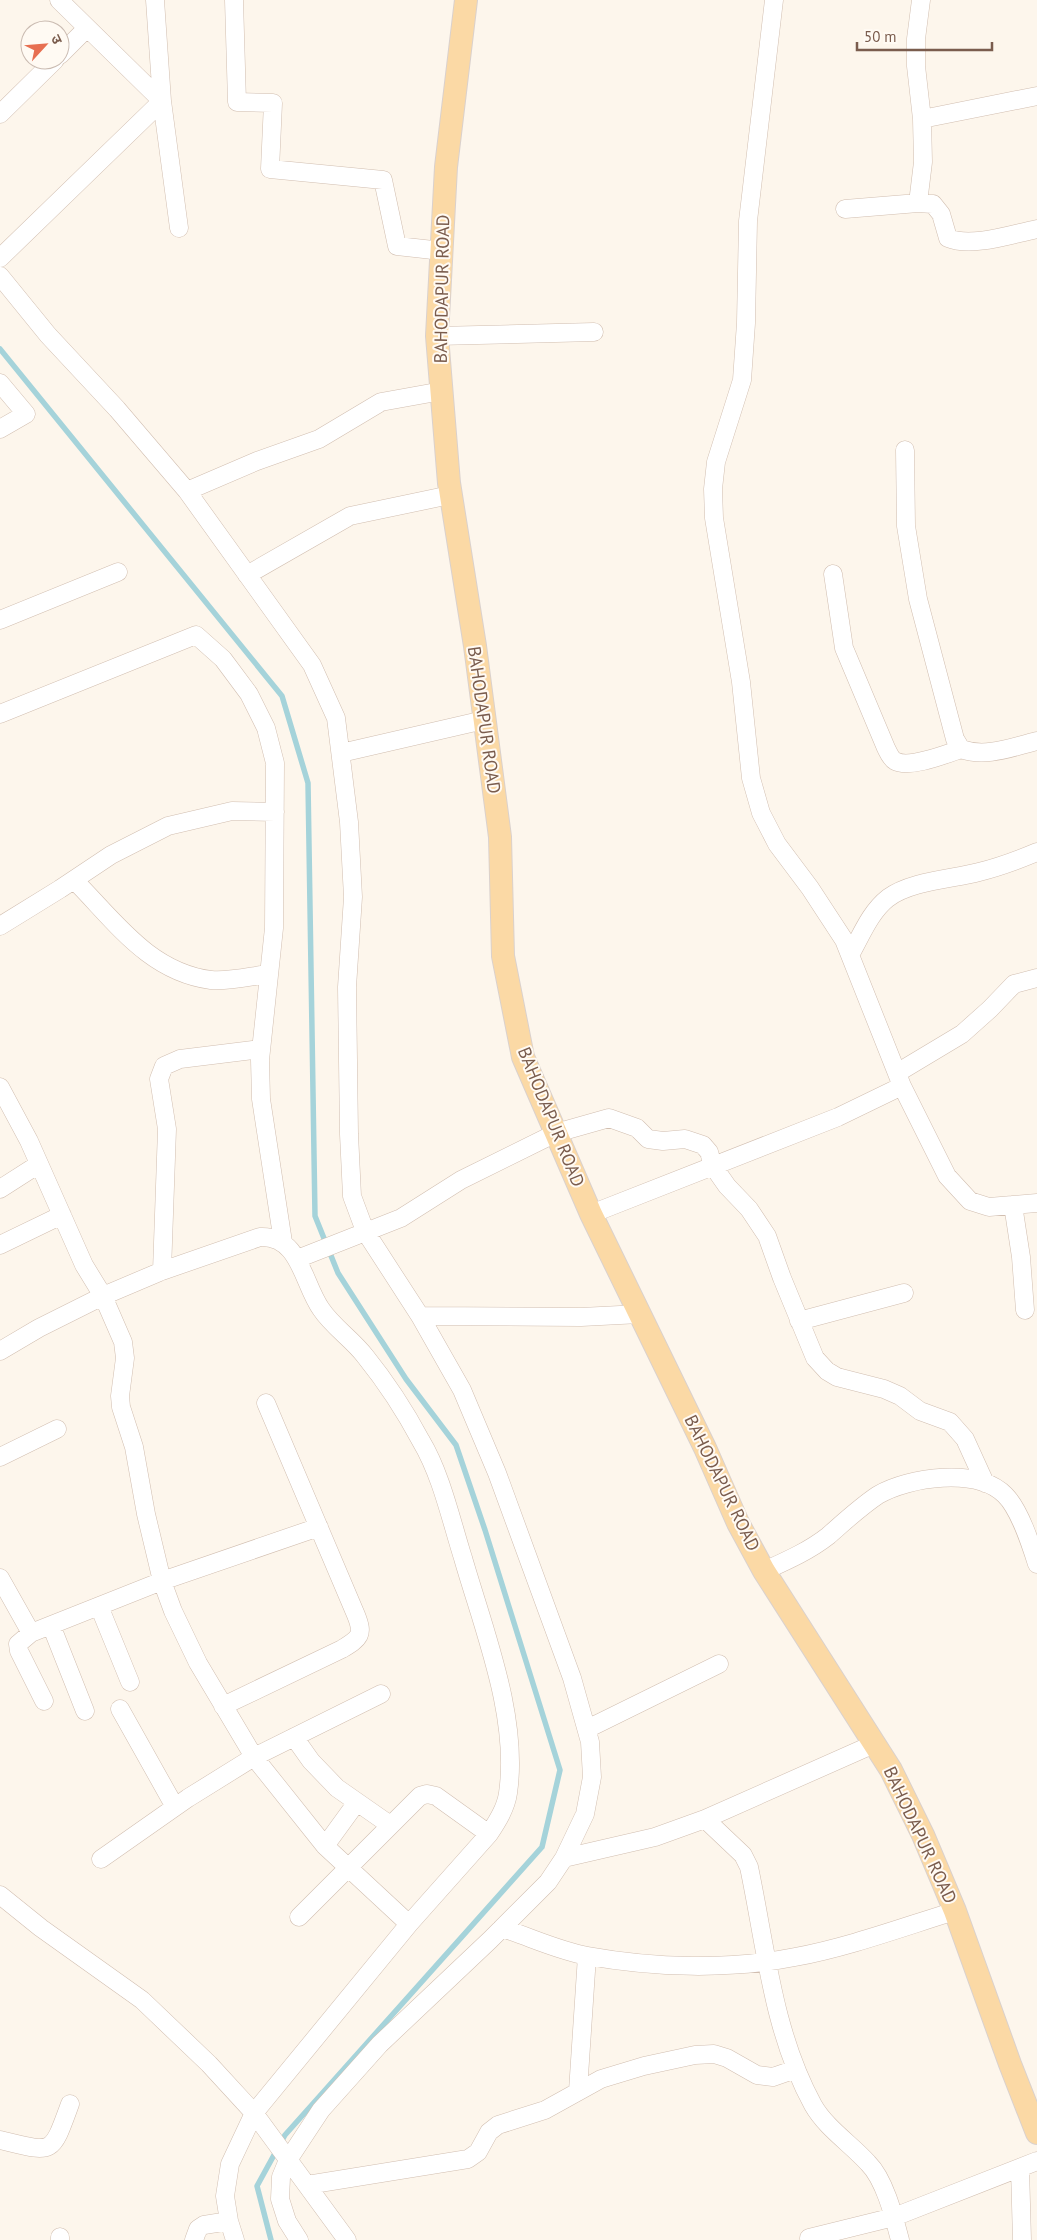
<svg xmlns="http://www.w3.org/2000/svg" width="1037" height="2240" viewBox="0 0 1037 2240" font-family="'PT Sans','Noto Sans Devanagari',sans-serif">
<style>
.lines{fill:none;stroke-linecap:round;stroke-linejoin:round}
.stream{stroke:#a5d3da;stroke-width:5.5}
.minor-casing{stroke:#d1beb0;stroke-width:19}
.major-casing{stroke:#dad1cd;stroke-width:24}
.minor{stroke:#fff;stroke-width:18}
.major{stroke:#fbd9a5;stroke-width:22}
.labels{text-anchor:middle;stroke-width:4;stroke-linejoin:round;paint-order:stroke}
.street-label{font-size:18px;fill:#7a5c4d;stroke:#fffaf3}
</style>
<rect width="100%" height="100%" fill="#fdf6ec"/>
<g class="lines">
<path class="stream" d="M 0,349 L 282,696 L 308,783 L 315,1216 L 338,1273 L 406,1379 L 456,1445 L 485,1530 L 560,1770 L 542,1847 L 285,2135 L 257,2186 L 271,2240"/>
<defs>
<path id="minor" d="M 59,0 L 162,101
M 155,0 L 162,101 L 179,228
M 234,0 L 237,102 L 273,103 L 270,169 L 383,180 L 397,246 L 442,251
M 774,0 L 748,221 L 746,323 L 742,380 L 716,462 L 713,489 L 714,518 L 741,682 L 751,778 L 761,813 L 777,844 L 810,888 L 844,940 L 902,1086 L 947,1176 L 970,1201 L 989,1207 L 1037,1203
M 921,0 L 916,39 L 916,66 L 922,119 L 923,162 L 918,203 L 933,204 L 941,214 L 948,238 C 971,248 1012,234 1037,229
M 60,55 L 87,28
M 0,114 L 55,60
M 922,119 L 1037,96
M 845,209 L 918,203
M 0,258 L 162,101
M 0,276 L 48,335 L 117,409 L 187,491 L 312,665 L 336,718 L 349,822 L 353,897 L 347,987 L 349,1134 L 352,1196 L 365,1231 L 420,1316 L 462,1390 L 497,1473 L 572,1678 L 590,1742 L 592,1777 L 585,1814 L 564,1858 L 548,1882 L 490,1940 L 380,2044 L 321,2110 L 288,2160 L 281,2177 L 280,2199 L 287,2221 L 299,2240
M 437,336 L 594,332
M 0,383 L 26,414 L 0,429
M 905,450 L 906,526 L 918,599 L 955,739 L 961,749 C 986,758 1012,747 1037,741
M 187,491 L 257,461 L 319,439 L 381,402 L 442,391
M 833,574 L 844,648 L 886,748 C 888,752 891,759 895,761 C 909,769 946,754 961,749
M 247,575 L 350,516 L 450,495
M 0,620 L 118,572
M 0,714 L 196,635 L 223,659 L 249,694 L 266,728 L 275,763 L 274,928 L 260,1060 L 261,1099 L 283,1242
M 341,753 L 484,720
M 74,880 C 115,921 149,972 211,980 C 227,982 252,976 269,974
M 0,926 L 60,889 L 111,855 L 168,826 L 232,811 L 275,812
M 850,955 C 861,936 870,912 888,898 C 911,881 952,879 979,872 C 999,867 1018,860 1037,852
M 897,1073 L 962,1034 L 990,1009 L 1014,984 L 1037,978
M 0,1087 L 29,1141 L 84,1265 L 103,1296 L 123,1342 L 125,1358 L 120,1396 L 121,1407 L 134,1447 L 146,1514 L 162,1581 L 173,1611 L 198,1663 L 254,1757 L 325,1846 L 409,1924
M 0,1189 L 39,1164
M 1013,1205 L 1021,1257 L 1025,1310
M 591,1214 L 838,1117 L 902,1086
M 0,1245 L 62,1215
M 297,1259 L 401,1218 L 461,1180 L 556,1133 L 609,1118 L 637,1128 L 648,1139 L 663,1141 L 685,1139 L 703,1145 L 709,1152 L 713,1166 L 727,1186 L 749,1209 L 767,1236 L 782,1278 L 815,1358 L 827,1371 L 837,1377 L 884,1389 L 900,1396 L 920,1411 L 950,1422 L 965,1439 L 985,1483
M 162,1271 L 167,1129 L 159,1079 L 164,1066 L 180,1059 L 261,1049
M 420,1316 L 581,1317 L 640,1314
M 799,1321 L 904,1293
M 0,1351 L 39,1328 L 103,1296 L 162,1271 L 260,1237 C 300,1235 303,1284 321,1309 C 333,1327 352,1339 365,1356 C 386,1382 405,1411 421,1441 C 441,1474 451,1520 463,1558 C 484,1631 519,1717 508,1793 C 506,1808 497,1822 489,1834 L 409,1924 L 254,2113 L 230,2164 L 225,2196 L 229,2221 L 235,2240
M 0,1457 L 57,1429
M 764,1571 C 786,1561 809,1551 828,1536 C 844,1522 860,1507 878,1495 C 909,1477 977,1467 1005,1495 C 1020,1510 1031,1545 1037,1564
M 0,1578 L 31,1633
M 99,1606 L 130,1682
M 51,1625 L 85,1711
M 44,1701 L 19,1651 L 18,1644 L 31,1633 L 162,1581 L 319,1527
M 223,1706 L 342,1649 C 360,1638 364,1635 356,1615 L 266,1403
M 120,1709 L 175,1807
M 587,1729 L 719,1664
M 294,1737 L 311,1761 L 337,1788 L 390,1825
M 705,1819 L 743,1855 L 749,1867 C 766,1948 773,2032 813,2105 C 826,2128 851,2144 868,2163 C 885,2180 894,2217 900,2240
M 325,1846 L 357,1802
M 564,1858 L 655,1837 L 705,1819 L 874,1744
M 101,1859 L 188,1798 L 254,1757 L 381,1694
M 0,1895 L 41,1928 L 142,2000 L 209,2064 L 254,2113 L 347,2240
M 299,1917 L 420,1796 L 427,1794 L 436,1796 L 489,1834
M 502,1928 C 530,1937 559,1951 588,1956 C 654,1968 730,1970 795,1957 C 849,1947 903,1927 955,1911
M 578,2091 L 587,1956
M 0,2140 C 54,2153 51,2156 70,2104
M 1020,2168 L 1022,2240
M 307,2185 L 468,2159 L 478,2152 L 489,2132 L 498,2125 L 545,2110 L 601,2079 L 644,2066 L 695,2055 L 714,2054 L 727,2058 L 757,2075 L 773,2077 L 796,2069
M 60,2237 L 60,2240
M 809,2238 L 894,2217 L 1037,2161
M 194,2240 L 198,2229 L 204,2225 L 229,2221"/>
<path id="major" d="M 466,0 L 446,167 L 437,336 L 449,483 L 475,646 L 500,837 L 503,956 L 523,1057 L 591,1214 L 705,1448 L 738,1523 L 764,1571 L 891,1770 L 923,1835 L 955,1911 L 1010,2064 L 1037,2133"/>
</defs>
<use href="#minor" class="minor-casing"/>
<use href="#major" class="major-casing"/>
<use href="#minor" class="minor"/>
<use href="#major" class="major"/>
</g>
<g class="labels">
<g class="street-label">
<text transform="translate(442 289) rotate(-89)" y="6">BAHODAPUR ROAD</text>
<text transform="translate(484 720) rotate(82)" y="6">BAHODAPUR ROAD</text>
<text transform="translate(551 1117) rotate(68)" y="6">BAHODAPUR ROAD</text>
<text transform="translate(722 1483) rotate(64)" y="6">BAHODAPUR ROAD</text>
<text transform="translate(920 1835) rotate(65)" y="6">BAHODAPUR ROAD</text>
</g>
</g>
<g transform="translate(45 45) rotate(64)"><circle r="24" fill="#fffaf3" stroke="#cabbb1"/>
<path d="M0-4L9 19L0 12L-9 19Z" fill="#e76f51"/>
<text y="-8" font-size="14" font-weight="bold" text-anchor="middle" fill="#7a5c4d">उ</text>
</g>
<path d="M857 42v8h135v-8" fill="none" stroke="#7a5c4d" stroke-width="2.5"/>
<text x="864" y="42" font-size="15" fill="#7a5c4d" stroke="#fffaf3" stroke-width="4" paint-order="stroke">50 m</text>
</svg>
